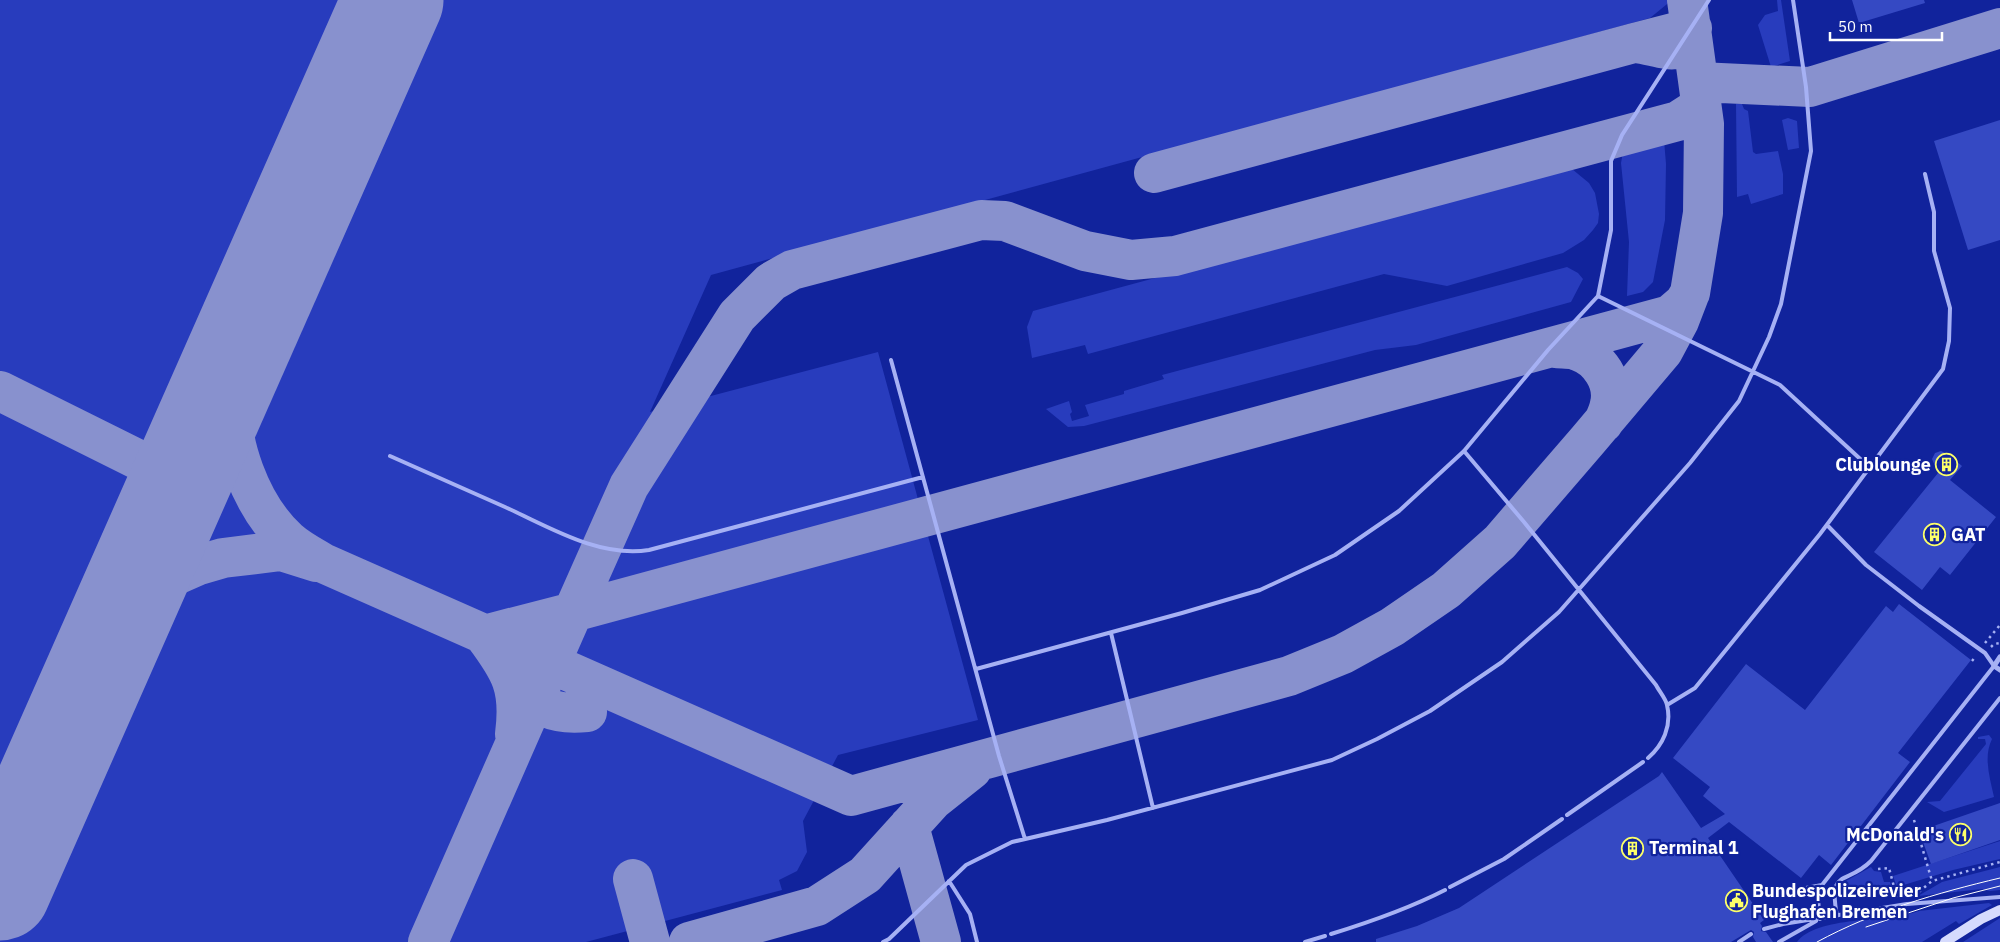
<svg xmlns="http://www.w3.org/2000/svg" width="2000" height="942" viewBox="0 0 2000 942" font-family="'IBM Plex Sans',sans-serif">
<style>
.green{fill:#283cbd}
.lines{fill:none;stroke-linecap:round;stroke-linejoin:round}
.taxiway{stroke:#8891ce;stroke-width:40}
.runway{stroke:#8891ce;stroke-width:101}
.building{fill:#3549c3}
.path{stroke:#a6b1f4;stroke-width:2.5;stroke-dasharray:2.5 4;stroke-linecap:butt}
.service{stroke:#a6b1f4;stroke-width:4}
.minor{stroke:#a6b1f4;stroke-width:5}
.secondary{stroke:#d6dbfd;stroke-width:10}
.tram{stroke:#fff;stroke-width:1}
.labels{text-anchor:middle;stroke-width:4.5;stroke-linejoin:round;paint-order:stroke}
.poi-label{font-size:18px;font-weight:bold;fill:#fff;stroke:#11239c;text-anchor:start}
</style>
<rect width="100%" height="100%" fill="#11239c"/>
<path class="green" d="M 0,0 L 1672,0 L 1650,18 L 711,275 L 650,412 L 878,352 L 978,720 L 838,755 L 803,821 L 807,852 L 797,871 L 779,880 L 782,890 L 586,942 L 0,942 Z
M 1777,0 L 1781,0 L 1790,61 L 1771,67 L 1758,25 L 1765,15 L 1778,11 Z
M 1736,104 L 1742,104 L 1744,109 L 1748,111 L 1753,152 L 1756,154 L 1778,151 L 1783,174 L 1783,194 L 1751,204 L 1748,194 L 1737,197 Z
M 1788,118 L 1797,121 L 1799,148 L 1788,150 L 1782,120 Z
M 1664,140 L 1666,164 L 1665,220 L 1653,282 L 1643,292 L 1627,296 L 1629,242 L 1621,163 L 1623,152 Z
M 1565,167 L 1572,169 L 1589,183 L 1595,193 L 1599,214 L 1598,223 L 1593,230 L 1584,240 L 1563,253 L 1447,286 L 1384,274 L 1088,354 L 1085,345 L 1032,358 L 1027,327 L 1033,311 Z
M 1567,267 L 1578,273 L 1583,279 L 1571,302 L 1416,345 L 1375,350 L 1084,426 L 1068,427 L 1046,409 L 1069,401 L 1072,412 L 1070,414 L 1072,421 L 1089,416 L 1085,405 L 1124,394 L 1124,391 L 1164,379 L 1162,375 Z
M 1989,735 L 1992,739 C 1983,757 1990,778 1994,797 L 1944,812 L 1927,802 L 1940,801 L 1986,744 L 1985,739 L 1978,739 L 1978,737 Z
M 2000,841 L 2000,859 L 1953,870 L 1897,887 L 1893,876 Z
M 1871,867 L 1874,871 L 1881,872 L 1884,882 L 1890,882 L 1891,886 L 1857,888 L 1840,891 L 1840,887 L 1844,882 Z
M 2000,867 L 2000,890 L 1990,891 L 1982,889 L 1918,896 L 1942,882 Z
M 1989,903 L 1992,905 L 1959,924 L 1956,921 L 1922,942 L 1797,942 C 1816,916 1888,922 1919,911 Z
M 2000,918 L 2000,942 L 1963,942 Z"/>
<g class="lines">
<path class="taxiway" d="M 1699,82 L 1810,87 L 2000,28
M 1154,173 L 1634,43 L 1692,28 C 1686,64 1658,44 1634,43
M 258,307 C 248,334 237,362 233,391 C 226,440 251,506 288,540 C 298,549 311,556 323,563 L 851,796 L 1289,676 L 1343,654 L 1392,627 L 1446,590 L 1500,542 L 1588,440 L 1663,351 L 1679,321 L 1689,295
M 1555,348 C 1562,349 1571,348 1578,351 C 1599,358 1615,382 1610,404 C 1609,410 1606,417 1603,423
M 0,391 L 181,481
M 98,668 L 129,616 L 155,590 L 174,576 L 199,565 L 223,558 L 281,551 L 316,562
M 520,680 C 536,709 555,715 587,712
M 515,734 C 521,688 511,671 484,635 L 573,612 L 629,486 L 737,316 L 771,282 L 792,270 L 981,220 L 1005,221 L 1085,251 L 1131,260 L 1175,256 L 1678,121 L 1695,110 L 1702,97
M 909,826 L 941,942
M 633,879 L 650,942
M 428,942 L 573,612 L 1670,315 L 1684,303 L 1690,293 L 1703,213 L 1704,124 L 1687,0
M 689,942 L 817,906 L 865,875 L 933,800 L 972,769"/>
<path class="runway" d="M 0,890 L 393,0"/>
</g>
<path class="building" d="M 1852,0 L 1924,0 L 1925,3 L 1859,23 Z
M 2000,120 L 2000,240 L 1968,250 L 1934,141 Z
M 1941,451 L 1949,455 L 1962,466 L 1950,480 L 1996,517 L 1950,575 L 1940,567 L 1922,590 L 1874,552 L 1938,473 L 1932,459 L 1935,453 Z
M 1899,604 L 1971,660 L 1898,753 L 1910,762 L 1831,865 L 1819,855 L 1801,878 L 1729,822 L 1708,838 L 1764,920 L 1760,923 L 1762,926 L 1761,931 L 1766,932 L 1773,942 L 1756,942 L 1753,937 L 1754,932 L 1751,930 L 1731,942 L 1376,942 L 1376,939 L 1417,926 L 1459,908 L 1659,776 L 1662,772 L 1701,828 L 1725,814 L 1703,796 L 1710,787 L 1673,758 L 1746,664 L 1805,710 L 1886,606 L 1893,612 Z
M 2000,803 L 2000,840 L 1931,864 L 1919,831 Z"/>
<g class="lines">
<path class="path" d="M 1985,643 L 2000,625
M 1991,647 L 1994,644 L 2000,643
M 1972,661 L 1976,656
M 1914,820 L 1932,881
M 1878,869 L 1889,868 L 1897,898
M 1913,894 L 1920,891 L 1932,881 L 2000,862"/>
<path class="service" d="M 1598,296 L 1780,385 L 1870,468
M 891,360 L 999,756 L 1025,839
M 1464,451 L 1524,522 L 1656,685 C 1659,691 1666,699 1667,705 C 1672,726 1663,745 1648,758
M 390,456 C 428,473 466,490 505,507 C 549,527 599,558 649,550 L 923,477
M 1111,633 L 1153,808
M 976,669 L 1182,613 L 1260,590 L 1335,555 L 1399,511 L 1464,451 L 1548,350 L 1598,296 L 1611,230 L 1611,161 L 1622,135 L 1709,0
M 1667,705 L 1695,688 L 1820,534 L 1943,369 L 1949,341 L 1950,308 L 1934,251 L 1934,212 L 1925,174
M 1567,815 L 1643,762
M 949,881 L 970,914 L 977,942
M 1450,887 L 1504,859 L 1562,819
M 1779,893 L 1822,885
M 1837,916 C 1828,867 1846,886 1871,861 L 2000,698
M 1820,919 L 1818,900 L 1822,885 L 1994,666 L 1985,653 L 1919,606 L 1866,565 L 1827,525
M 1764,929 L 1783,924 L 1907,904 L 2000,897
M 1331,934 C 1370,922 1408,909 1445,890
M 883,942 L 889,939 L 966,865 L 1012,842 L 1107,820 L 1332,760 L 1377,739 L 1430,711 L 1502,662 L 1559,612 L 1690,463 L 1739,401 L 1769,337 L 1781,304 L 1811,151 L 1806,87 L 1793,0
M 1305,942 L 1325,936
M 1739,942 L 1751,934
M 1779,942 L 1816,921"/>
<path class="minor" d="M 2000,657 L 1994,666 L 2000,670"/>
<path class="secondary" d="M 1945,942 L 1981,919 L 2000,910"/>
<path class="tram" d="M 1866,927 L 1953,898 L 2000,886
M 1817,942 C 1874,911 1937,893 2000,878"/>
</g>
<defs>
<symbol id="building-ring" viewBox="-11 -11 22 22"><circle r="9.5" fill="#11239c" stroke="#fcff69" stroke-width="1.5"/><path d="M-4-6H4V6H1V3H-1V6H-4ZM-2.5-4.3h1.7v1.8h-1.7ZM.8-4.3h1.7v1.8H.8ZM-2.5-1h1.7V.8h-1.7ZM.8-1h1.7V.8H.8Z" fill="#fcff69"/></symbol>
<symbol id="restaurant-ring" viewBox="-11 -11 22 22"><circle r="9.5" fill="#11239c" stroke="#fcff69" stroke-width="1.5"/><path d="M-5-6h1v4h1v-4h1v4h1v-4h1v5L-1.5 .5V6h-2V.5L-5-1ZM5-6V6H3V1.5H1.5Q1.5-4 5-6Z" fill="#fcff69"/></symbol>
<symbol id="civic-ring" viewBox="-11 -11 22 22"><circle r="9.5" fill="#11239c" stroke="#fcff69" stroke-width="1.5"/><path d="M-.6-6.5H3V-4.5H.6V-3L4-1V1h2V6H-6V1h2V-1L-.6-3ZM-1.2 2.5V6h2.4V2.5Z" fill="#fcff69"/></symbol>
</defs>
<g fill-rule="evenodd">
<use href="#building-ring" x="1934" y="452" width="25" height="25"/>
<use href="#building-ring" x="1922" y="522" width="25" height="25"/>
<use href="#restaurant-ring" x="1948" y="822" width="25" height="25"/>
<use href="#building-ring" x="1620" y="836" width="25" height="25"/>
<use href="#civic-ring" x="1724" y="888" width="25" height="25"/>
</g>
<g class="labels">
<g class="poi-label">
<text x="1931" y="471" text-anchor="end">Clublounge</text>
<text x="1951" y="541">GAT</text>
<text x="1944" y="841" text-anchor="end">McDonald's</text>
<text x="1649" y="854">Terminal 1</text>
<text x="1752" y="897">Bundespolizeirevier<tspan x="1752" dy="21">Flughafen Bremen</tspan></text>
</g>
</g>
<path d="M1830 32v8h112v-8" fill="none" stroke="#ffffff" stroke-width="2.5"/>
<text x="1838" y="32" font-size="15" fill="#ffffff" stroke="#11239c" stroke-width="4" paint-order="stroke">50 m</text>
</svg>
